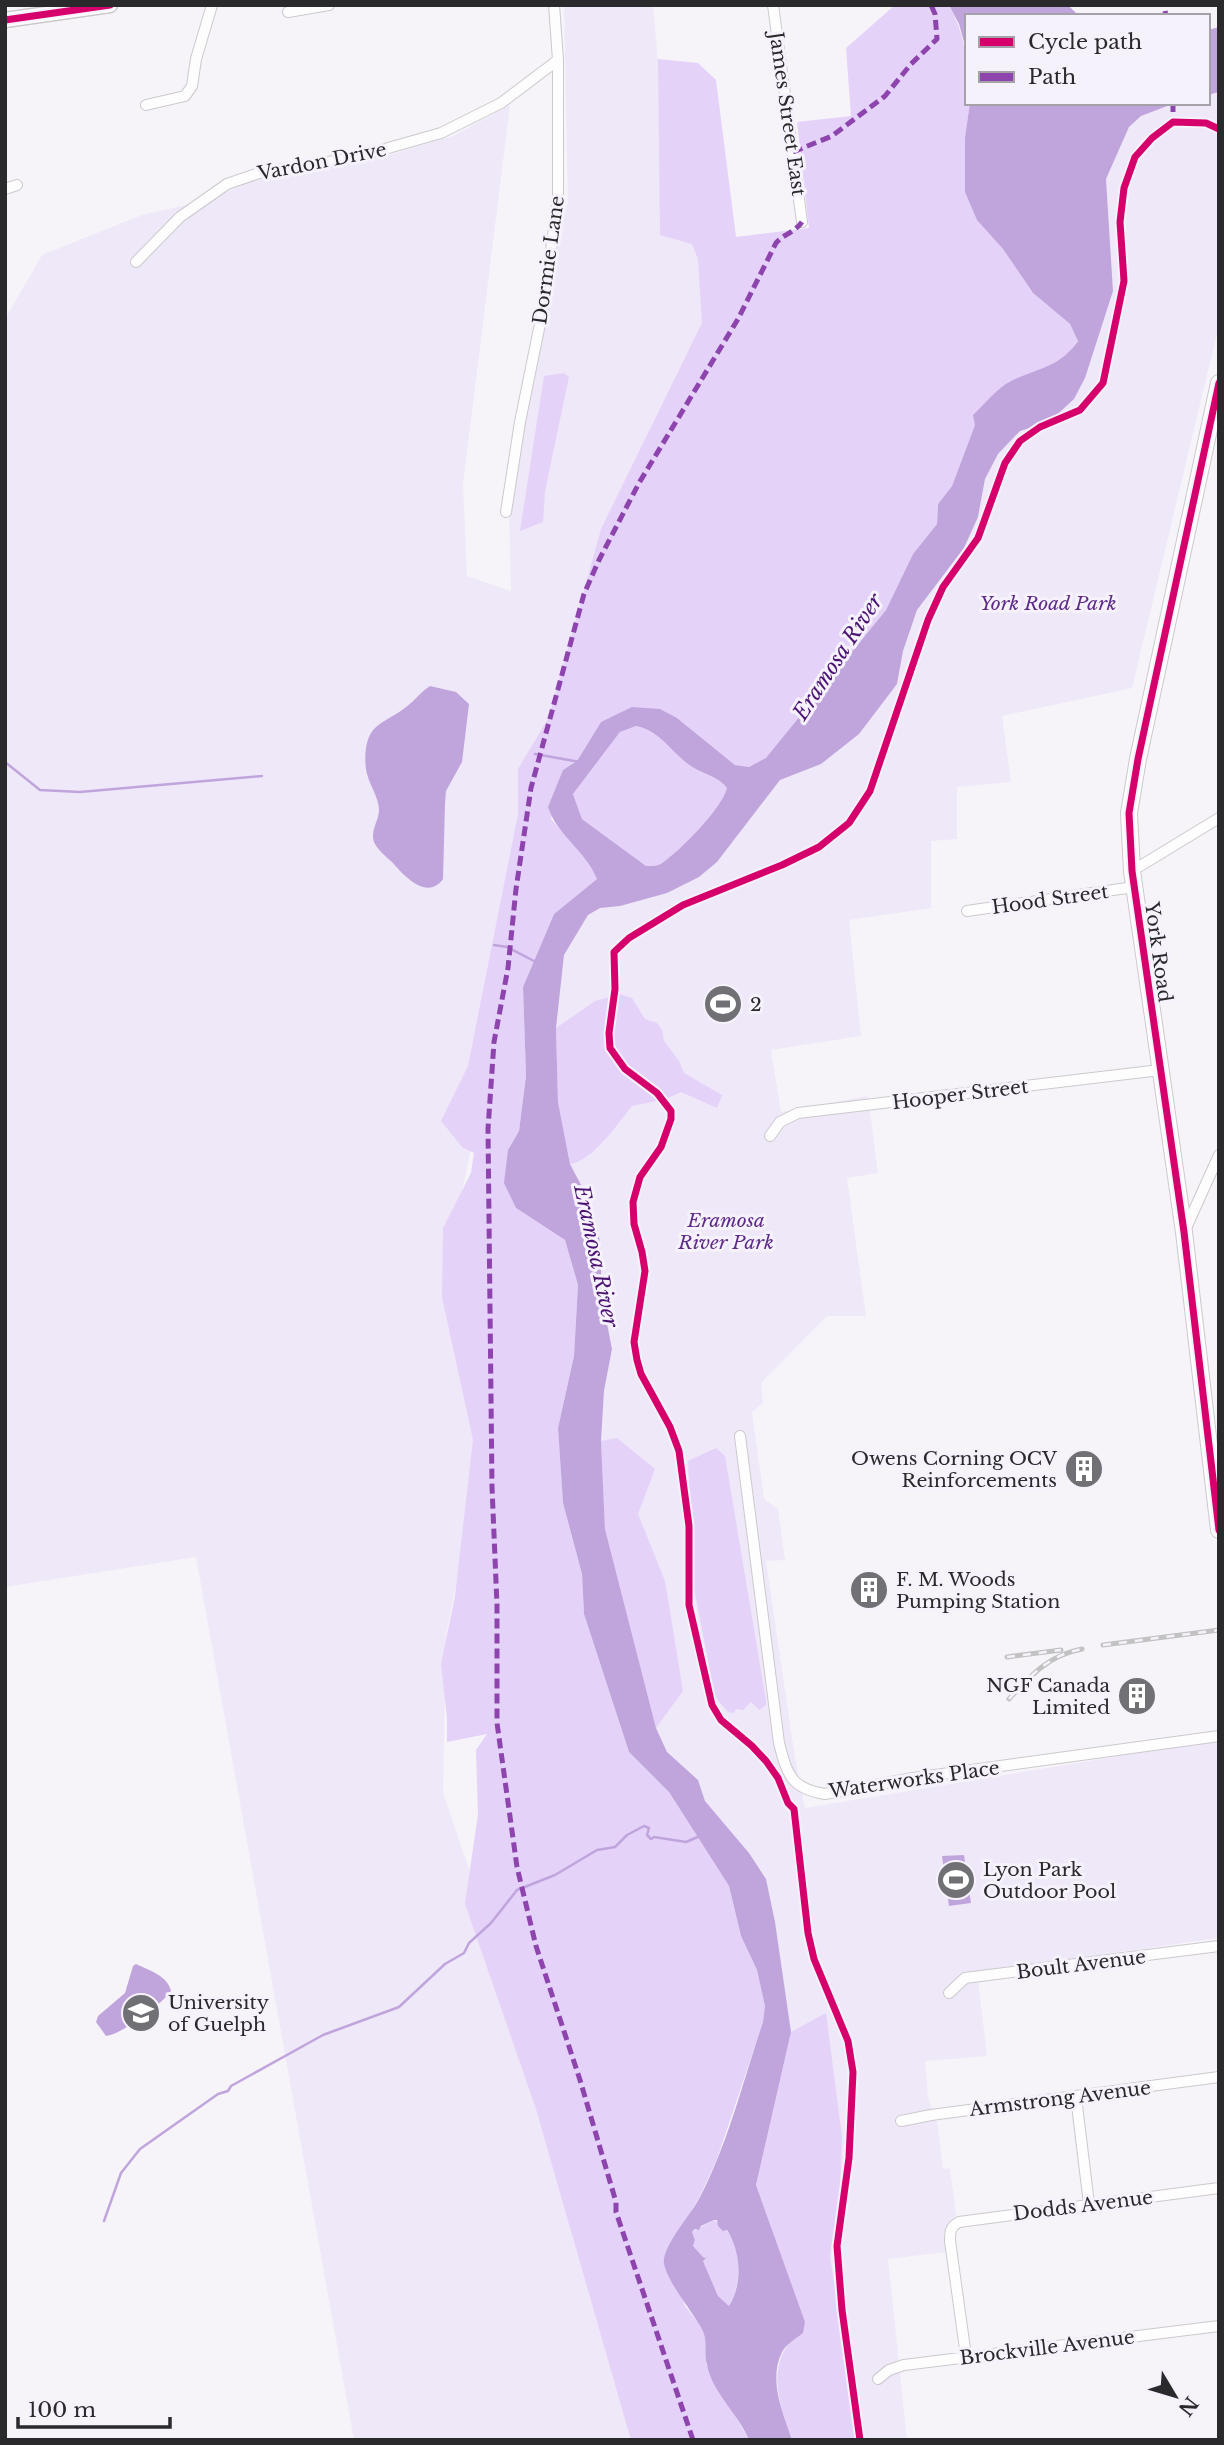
<svg xmlns="http://www.w3.org/2000/svg" width="1224" height="2445" viewBox="0 0 1224 2445" font-family="'Libre Baskerville',serif">
<style>
.green{fill:#efe8f8}
.forest{fill:#e4d2f9}
.water{fill:#c0a5dd;fill-rule:evenodd}
.lines{fill:none;stroke-linecap:round;stroke-linejoin:round}
.stream{stroke:#c0a5dd;stroke-width:2.5}
.street-casing{stroke:#cbc9cc;stroke-width:12}
.secondary-casing{stroke:#cbc9cc;stroke-width:17}
.primary-casing{stroke:#cbc9cc;stroke-width:18}
.street{stroke:#fefdfe;stroke-width:10}
.secondary{stroke:#fefdfe;stroke-width:14}
.primary{stroke:#fefdfe;stroke-width:16}
.rail-casing{stroke:#c2c2c3;stroke-width:5}
.rail{stroke:#f6f2fb;stroke-width:2.5;stroke-dasharray:8;stroke-linecap:butt}
.quiet{stroke:#8e44ad;stroke-width:5;stroke-dasharray:10 5;stroke-linecap:butt}
.cycleway-casing{stroke:#f6f2fb;stroke-width:11}
.cycleway{stroke:#d6006c;stroke-width:7}
.labels{text-anchor:middle;stroke-width:6;stroke-linejoin:round;paint-order:stroke}
.street-label{font-size:19px;fill:#2a292c;stroke:#f6f2fb}
.park-label{font-size:19px;font-style:italic;fill:#5e2b88;stroke:#f6f2fb}
.poi-label{font-size:19px;fill:#2a292c;stroke:#f6f2fb;text-anchor:start}
.water-label{font-size:21px;font-style:italic;fill:#4b1473;stroke:#f6f2fb}
</style>
<rect width="100%" height="100%" fill="#f6f4f9"/>
<path class="green" d="M 564,5 L 653,5 L 669,187 L 694,244 L 719,340 L 548,768 L 450,1251 L 481,1459 L 446,1635 L 443,1793 L 666,2440 L 354,2440 L 196,1557 L 5,1587 L 5,319 L 42,255 L 142,215 L 207,200 L 252,181 L 389,155 L 453,136 L 510,105 L 463,484 L 467,576 L 511,591 L 509,513 L 551,253 L 568,202 Z
M 1219,92 L 1219,325 L 1132,688 L 1002,716 L 1011,782 L 957,787 L 957,839 L 931,841 L 931,908 L 849,920 L 861,1036 L 771,1050 L 781,1112 L 868,1096 L 878,1173 L 847,1178 L 866,1316 L 827,1316 L 761,1383 L 763,1403 L 752,1412 L 764,1499 L 778,1509 L 785,1560 L 766,1561 L 795,1758 L 805,1808 L 1204,1742 L 1219,1742 L 1219,1938 L 977,1972 L 987,2056 L 925,2061 L 928,2098 L 937,2121 L 943,2169 L 950,2168 L 956,2215 C 942,2226 943,2236 946,2252 L 888,2259 L 907,2440 L 792,2440 L 776,2378 L 782,2350 L 749,1853 L 705,1801 L 698,1780 L 667,1752 L 656,1728 L 605,1529 L 601,1441 L 604,1391 L 612,1349 L 602,1298 L 600,1241 L 591,1204 L 570,1164 L 556,1028 L 564,955 L 588,915 L 600,907 L 620,906 L 717,862 L 780,780 L 821,764 L 897,685 L 903,651 L 917,610 L 964,548 L 978,517 L 985,479 L 998,454 L 1020,431 L 1113,291 L 1106,179 L 1129,127 L 1141,116 L 1165,106 L 1175,103 L 1208,103 L 1208,95 Z"/>
<path class="forest" d="M 895,5 L 949,5 C 968,41 967,64 967,103 L 970,103 L 965,137 L 978,220 L 1003,249 L 1033,293 L 1070,324 L 1078,340 L 1069,353 L 1044,369 L 1009,382 L 975,425 L 952,486 L 938,504 L 937,524 L 913,554 L 886,610 L 766,759 L 749,767 L 735,765 L 677,718 L 601,722 L 577,761 L 563,770 L 551,819 L 591,863 L 597,879 L 554,914 L 523,987 L 526,1076 L 519,1131 L 508,1150 L 516,1208 L 565,1240 L 578,1285 L 574,1356 L 558,1428 L 563,1503 L 582,1574 L 584,1614 L 629,1752 L 669,1792 L 729,1886 L 741,1936 L 757,1970 L 765,2006 L 763,2022 L 717,2159 L 699,2198 L 666,2252 L 685,2306 L 701,2326 L 708,2347 L 706,2364 L 749,2440 L 631,2440 L 536,2109 L 465,1904 L 478,1814 L 476,1750 L 487,1734 L 447,1742 L 447,1718 L 441,1664 L 455,1596 L 473,1440 L 442,1297 L 443,1228 L 471,1173 L 474,1153 L 463,1148 L 441,1121 L 468,1066 L 518,814 L 518,769 L 549,717 L 601,529 L 702,323 L 698,259 L 692,244 L 660,235 L 658,59 L 698,63 L 716,80 L 736,237 L 809,228 L 797,122 L 851,116 L 846,48 Z
M 564,373 L 569,377 L 545,491 L 543,522 L 520,531 L 544,376 Z
M 636,726 C 662,731 673,756 694,768 C 706,775 719,777 728,788 C 723,808 680,851 662,863 C 658,866 652,866 646,866 L 582,819 L 573,794 L 620,732 Z
M 620,994 L 632,998 L 645,1019 L 657,1023 L 662,1030 L 664,1041 L 679,1061 L 684,1073 L 722,1095 L 717,1108 L 681,1092 L 666,1099 L 632,1106 C 618,1123 593,1161 570,1164 L 558,1102 L 556,1028 L 595,1001 Z
M 617,1438 L 655,1469 L 638,1514 L 665,1581 L 683,1691 L 656,1728 L 605,1529 L 601,1441 Z
M 716,1448 L 725,1456 L 766,1701 L 766,1705 L 759,1710 L 751,1702 L 743,1710 L 736,1709 L 734,1713 L 728,1712 L 715,1697 L 694,1588 L 688,1461 Z
M 826,2013 L 842,2137 L 840,2188 L 830,2256 L 857,2440 L 792,2440 C 782,2410 768,2378 786,2348 C 794,2335 801,2341 805,2322 L 756,2185 L 791,2032 Z
M 714,2220 C 743,2236 744,2279 729,2306 L 718,2296 L 703,2261 L 710,2254 L 706,2258 L 703,2257 L 693,2246 L 695,2240 L 692,2232 Z"/>
<path class="water" d="M 949,5 L 1068,5 L 1079,16 L 967,16 L 967,53 L 959,24 Z
M 1219,27 L 1219,92 L 1208,95 L 1208,30 Z
M 970,103 L 1175,103 L 1141,116 L 1129,127 L 1106,179 L 1113,291 L 1085,378 L 1074,399 L 1049,422 L 1020,431 L 998,454 L 985,479 L 978,517 L 964,548 L 917,610 L 903,651 L 897,684 L 859,734 L 821,764 L 780,780 L 717,862 L 699,877 L 667,893 L 620,906 L 600,908 L 588,915 L 564,955 L 556,1028 L 558,1102 L 570,1164 L 591,1204 L 600,1241 L 602,1298 L 612,1349 L 604,1391 L 601,1441 L 605,1529 L 656,1728 L 667,1752 L 698,1780 L 705,1801 L 749,1853 L 766,1879 L 775,1922 L 791,2032 L 756,2185 L 805,2322 L 803,2333 C 797,2338 785,2345 782,2352 C 768,2381 783,2412 792,2440 L 749,2440 C 738,2413 713,2394 707,2365 C 703,2350 710,2341 699,2324 C 690,2309 668,2282 664,2264 C 661,2248 691,2214 699,2199 C 728,2144 743,2081 763,2022 L 765,2006 L 757,1970 L 741,1936 L 729,1886 L 669,1792 L 629,1752 L 584,1614 L 582,1574 L 563,1503 L 558,1428 L 574,1356 L 578,1285 L 565,1240 L 516,1208 L 504,1183 L 508,1150 L 519,1131 L 526,1076 L 523,987 L 554,914 L 597,879 C 586,851 557,835 548,807 L 563,770 L 577,761 L 601,722 L 632,707 L 660,709 L 677,718 L 735,765 L 749,767 L 766,758 L 886,610 L 913,554 L 937,524 L 938,504 L 952,486 L 975,425 L 973,415 C 985,404 997,388 1011,381 C 1038,368 1060,367 1078,341 L 1070,324 L 1033,293 L 1003,249 L 977,220 L 965,192 L 965,137 ZM 636,726 C 662,731 673,756 694,768 C 706,775 719,777 727,788 C 723,807 680,851 662,863 C 658,866 652,866 646,866 L 582,819 L 573,794 L 620,732 ZM 714,2220 L 717,2220 L 718,2226 L 723,2231 L 727,2230 C 741,2252 743,2283 729,2306 L 718,2296 L 703,2261 L 712,2253 L 706,2258 L 703,2257 L 693,2246 L 695,2240 L 692,2232 L 695,2229 L 699,2230 L 701,2226 Z
M 430,686 L 456,692 L 469,704 L 462,762 L 446,791 L 445,803 L 443,879 C 427,901 404,876 392,862 C 386,857 377,849 374,842 C 370,830 379,821 379,810 C 379,798 370,786 367,774 C 364,762 364,738 375,728 C 383,720 397,715 406,707 C 415,701 420,692 430,686 Z
M 964,1855 L 971,1903 L 949,1906 L 942,1856 Z
M 136,1964 C 149,1970 168,1976 171,1991 C 162,2004 121,2035 106,2036 L 96,2022 L 98,2016 L 125,1993 L 133,1966 Z"/>
<g class="lines">
<path class="stream" d="M 535,754 L 580,762
M 5,762 L 40,790 L 80,792 L 262,776
M 494,945 L 507,947 L 534,961
M 104,2221 L 121,2173 L 140,2149 L 218,2094 L 228,2091 L 231,2086 L 323,2035 L 399,2007 L 445,1964 L 464,1953 L 469,1943 L 491,1923 L 517,1890 L 555,1875 L 597,1850 L 615,1847 L 627,1835 L 644,1826 L 649,1828 L 647,1835 L 651,1839 L 654,1837 L 686,1842 L 700,1836"/>
<defs>
<path id="street" d="M 773,5 L 802,222
M 288,12 L 329,5
M 146,105 L 185,96 L 192,86 L 196,59 L 212,5
M 5,189 L 17,185
M 136,262 L 180,217 L 227,184 L 259,173 L 353,158 L 441,133 L 501,103 L 558,60
M 506,512 L 520,422 L 544,304 L 558,197 L 558,60 L 554,5
M 1132,871 L 1219,818
M 967,911 L 1134,887
M 770,1136 L 780,1122 L 798,1113 L 1160,1070
M 1186,1228 L 1219,1155
M 740,1436 L 779,1743 C 787,1774 791,1789 825,1794 L 913,1778 L 1219,1736
M 949,1993 L 965,1978 L 1219,1946
M 1076,2097 L 1089,2204
M 901,2121 L 931,2115 L 1219,2077
M 966,2356 L 950,2241 C 950,2232 950,2227 959,2222 L 1219,2188
M 878,2379 L 889,2370 L 904,2365 L 1219,2326"/>
<path id="secondary" d="M 5,20 L 110,5"/>
<path id="primary" d="M 1219,383 L 1138,759 L 1129,813 L 1132,871 L 1184,1232 L 1219,1530"/>
</defs>
<use href="#street" class="street-casing"/>
<use href="#secondary" class="secondary-casing"/>
<use href="#primary" class="primary-casing"/>
<use href="#street" class="street"/>
<use href="#secondary" class="secondary"/>
<use href="#primary" class="primary"/>
<defs>
<path id="rail" d="M 1103,1645 L 1219,1630
M 1007,1657 L 1061,1650
M 1009,1699 C 1031,1675 1049,1655 1082,1649"/>
</defs>
<use href="#rail" class="rail-casing"/>
<use href="#rail" class="rail"/>
<path class="quiet" d="M 1165,11 L 1166,16
M 1173,103 L 1173,112
M 793,152 L 832,136 L 885,96 L 911,64 L 937,39 L 935,14 L 931,5
M 693,2440 L 616,2212 L 616,2202 L 580,2080 L 536,1946 L 517,1867 L 497,1723 L 497,1605 L 492,1487 L 488,1129 L 494,1042 L 508,968 L 516,889 L 531,788 L 584,594 L 599,560 L 639,483 L 738,319 L 776,243 C 784,234 795,232 802,222"/>
<defs>
<path id="cycleway" d="M 5,20 L 110,5
M 1219,383 L 1138,759 L 1129,813 L 1132,871 L 1184,1232 L 1219,1530
M 860,2440 L 842,2310 L 837,2246 L 849,2158 L 853,2072 L 848,2041 L 814,1959 L 808,1933 L 794,1809 L 788,1803 L 778,1778 L 766,1761 L 752,1746 L 721,1720 L 712,1705 L 689,1605 L 689,1526 L 679,1451 L 670,1427 L 641,1374 L 637,1360 L 634,1342 L 645,1271 L 642,1252 L 634,1224 L 633,1202 L 640,1177 L 661,1147 L 671,1119 L 671,1111 L 657,1093 L 625,1069 L 610,1048 L 609,1033 L 615,989 L 614,952 L 629,938 L 683,905 L 782,865 L 819,847 L 849,823 L 870,791 L 928,620 L 943,587 L 978,538 L 1005,463 L 1020,441 L 1040,427 L 1080,410 L 1103,383 L 1124,281 L 1120,222 L 1124,188 L 1135,157 L 1152,138 L 1173,122 L 1206,123 L 1219,129"/>
</defs>
<use href="#cycleway" class="cycleway-casing"/>
<use href="#cycleway" class="cycleway"/>
</g>
<defs>
<symbol id="stadium-disc" viewBox="-11 -11 22 22"><circle r="9.5" fill="#717074" stroke="#f6f2fb"/><path d="M0-5a6.5 5 0 1 0 0 10a6.5 5 0 1 0 0-10ZM-3.5-1.8h7v3.6h-7Z" fill="#fff"/></symbol>
<symbol id="building-disc" viewBox="-11 -11 22 22"><circle r="9.5" fill="#717074" stroke="#f6f2fb"/><path d="M-4-6H4V6H1V3H-1V6H-4ZM-2.5-4.3h1.7v1.8h-1.7ZM.8-4.3h1.7v1.8H.8ZM-2.5-1h1.7V.8h-1.7ZM.8-1h1.7V.8H.8Z" fill="#fff"/></symbol>
<symbol id="university-disc" viewBox="-11 -11 22 22"><circle r="9.5" fill="#717074" stroke="#f6f2fb"/><path d="M0-5L7-2L0 1L-7-2ZM-4 1L0 2.5L4 1V4Q0 6-4 4Z" fill="#fff"/></symbol>
</defs>
<g fill-rule="evenodd">
<use href="#stadium-disc" x="701" y="982" width="44" height="44"/>
<use href="#building-disc" x="1062" y="1447" width="44" height="44"/>
<use href="#building-disc" x="847" y="1568" width="44" height="44"/>
<use href="#building-disc" x="1115" y="1674" width="44" height="44"/>
<use href="#stadium-disc" x="934" y="1858" width="44" height="44"/>
<use href="#university-disc" x="119" y="1991" width="44" height="44"/>
</g>
<g class="labels">
<g class="street-label">
<text transform="translate(788 114) rotate(82)" y="7">James Street East</text>
<text transform="translate(322 161) rotate(-11)" y="7">Vardon Drive</text>
<text transform="translate(548 260) rotate(-82)" y="7">Dormie Lane</text>
<text transform="translate(1050 899) rotate(-8)" y="7">Hood Street</text>
<text transform="translate(1159 952) rotate(82)" y="7">York Road</text>
<text transform="translate(960 1094) rotate(-7)" y="7">Hooper Street</text>
<text transform="translate(914 1779) rotate(-8)" y="7">Waterworks Place</text>
<text transform="translate(1081 1964) rotate(-7)" y="7">Boult Avenue</text>
<text transform="translate(1060 2098) rotate(-7)" y="7">Armstrong Avenue</text>
<text transform="translate(1083 2205) rotate(-7)" y="7">Dodds Avenue</text>
<text transform="translate(1047 2347) rotate(-7)" y="7">Brockville Avenue</text>
</g>
<g class="park-label">
<text x="1048" y="610">York Road Park</text>
<text x="726" y="1227">Eramosa<tspan x="726" dy="22">River Park</tspan></text>
</g>
<g class="poi-label">
<text x="750" y="1011">2</text>
<text x="1057" y="1465" text-anchor="end">Owens Corning OCV<tspan x="1057" dy="22">Reinforcements</tspan></text>
<text x="896" y="1586">F. M. Woods<tspan x="896" dy="22">Pumping Station</tspan></text>
<text x="1110" y="1692" text-anchor="end">NGF Canada<tspan x="1110" dy="22">Limited</tspan></text>
<text x="983" y="1876">Lyon Park<tspan x="983" dy="22">Outdoor Pool</tspan></text>
<text x="168" y="2009">University<tspan x="168" dy="22">of Guelph</tspan></text>
</g>
<g class="water-label">
<text transform="translate(838 657) rotate(-57)" y="7">Eramosa River</text>
<text transform="translate(596 1256) rotate(78)" y="7">Eramosa River</text>
</g>
</g>
<rect width="1224" height="2445" fill="none" stroke="#2a292c" stroke-width="14"/>
<rect x="965" y="14" width="245" height="91" fill="#f6f2fb" stroke="#a4a2a8" stroke-width="2"/>
<rect x="979" y="37" width="35" height="10" fill="#d6006c" stroke="#a4a2a8" stroke-width="2"/>
<text x="1028" y="49" font-size="21" fill="#2a292c">Cycle path</text>
<rect x="979" y="72" width="35" height="10" fill="#8e44ad" stroke="#a4a2a8" stroke-width="2"/>
<text x="1028" y="84" font-size="21" fill="#2a292c">Path</text>
<g transform="translate(1175 2396) rotate(128)" stroke="#f6f2fb" stroke-width="5" paint-order="stroke">
<path d="M0-5L12 26L0 18L-12 26Z" fill="#2a292c"/>
<text y="-10" font-size="19" font-weight="bold" text-anchor="middle" fill="#2a292c">N</text>
</g>
<path d="M18 2417v10h152v-10" fill="none" stroke="#2a292c" stroke-width="3.5"/>
<text x="28" y="2417" font-size="21" fill="#2a292c" stroke="#f6f2fb" stroke-width="5" paint-order="stroke">100 m</text>
</svg>
